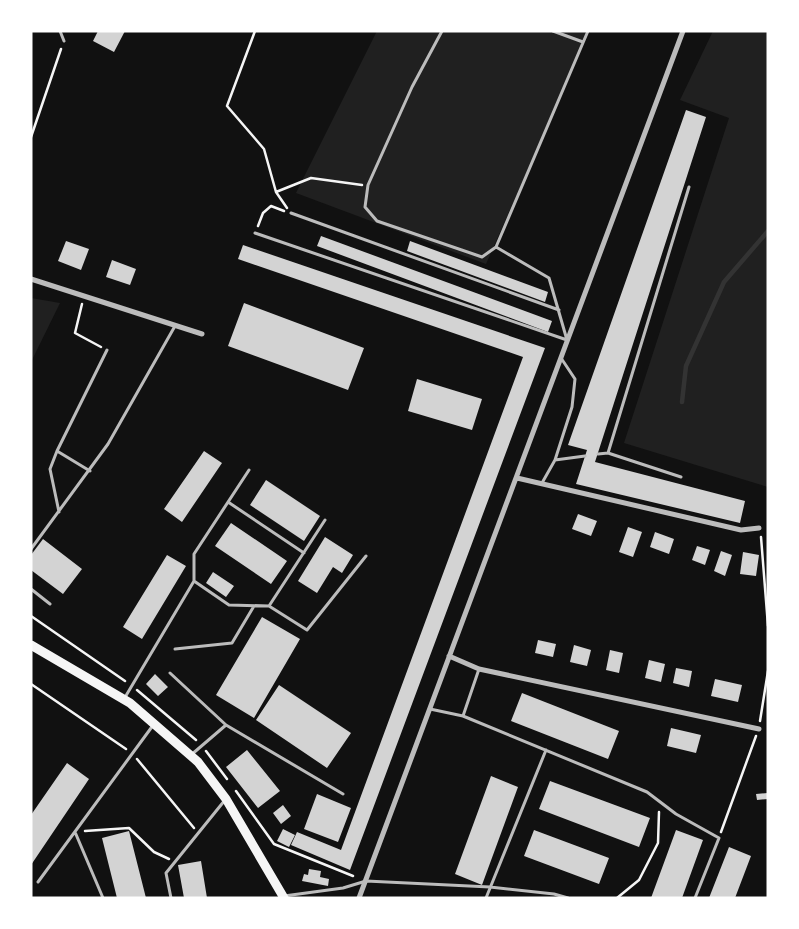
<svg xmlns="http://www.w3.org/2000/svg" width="799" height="929" viewBox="0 0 799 929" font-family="Mulish,sans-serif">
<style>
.green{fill:#202020}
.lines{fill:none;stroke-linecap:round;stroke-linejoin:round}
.stream{stroke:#333;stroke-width:4.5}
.building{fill:#d3d3d3}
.path{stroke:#f5f5f5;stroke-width:2.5}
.service{stroke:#bcbcbc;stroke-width:3}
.minor{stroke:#bcbcbc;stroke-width:5}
.secondary{stroke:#f5f5f5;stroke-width:9}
</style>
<rect width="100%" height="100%" fill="#111"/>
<path class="green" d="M 377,31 L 589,31 L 486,264 L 296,193 Z
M 713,31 L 768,31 L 768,487 L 624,443 L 729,118 L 680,100 Z
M 31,298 L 60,303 L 31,362 Z"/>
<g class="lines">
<path class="stream" d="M 682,402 L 686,366 L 724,282 L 768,231"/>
</g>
<path class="building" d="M 98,31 L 125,31 L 114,52 L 93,41 Z
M 686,110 L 706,117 L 595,462 L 745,501 L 740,523 L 576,484 L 587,450 L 568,445 Z
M 321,236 L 552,321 L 548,332 L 317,246 Z
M 66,241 L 89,249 L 81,270 L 58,261 Z
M 410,241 L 548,292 L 545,302 L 407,251 Z
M 243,245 L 545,348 L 350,870 L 291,845 L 297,832 L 341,850 L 523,357 L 238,259 Z
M 112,260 L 136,269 L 130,285 L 106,277 Z
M 244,303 L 364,348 L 348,390 L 228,346 Z
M 417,379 L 482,399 L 472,430 L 408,411 Z
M 204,451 L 222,463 L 182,522 L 164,509 Z
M 266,480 L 320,516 L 304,541 L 250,505 Z
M 578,514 L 597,521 L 591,536 L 572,529 Z
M 231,523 L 287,561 L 271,584 L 215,546 Z
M 628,527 L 642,532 L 633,557 L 619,552 Z
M 655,532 L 674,539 L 669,554 L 650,547 Z
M 325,537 L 353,555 L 342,573 L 333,567 L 317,593 L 298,581 Z
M 43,539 L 82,569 L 63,594 L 31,570 L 31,555 Z
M 697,546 L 710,550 L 705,565 L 692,560 Z
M 721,551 L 732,555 L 725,576 L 714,571 Z
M 743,552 L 759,555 L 756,576 L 740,574 Z
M 167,555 L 186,566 L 142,639 L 123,627 Z
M 213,572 L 234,586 L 226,597 L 206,583 Z
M 262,617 L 300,639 L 254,718 L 216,695 Z
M 538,640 L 556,644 L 553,657 L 535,653 Z
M 574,645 L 591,650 L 587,666 L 570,662 Z
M 610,650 L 623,653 L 619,673 L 606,670 Z
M 649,660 L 665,664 L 661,682 L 645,678 Z
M 676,668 L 692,671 L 689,687 L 673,683 Z
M 155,674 L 168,687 L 158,696 L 146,684 Z
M 715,679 L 742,685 L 738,702 L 711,696 Z
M 279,685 L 351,733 L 327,768 L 256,720 Z
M 522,693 L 619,731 L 608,759 L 511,721 Z
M 671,728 L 701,735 L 696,753 L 667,746 Z
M 247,750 L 280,791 L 258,808 L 226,767 Z
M 67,763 L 89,779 L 31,865 L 31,815 Z
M 491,776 L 518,787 L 482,885 L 455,874 Z
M 550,781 L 650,818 L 639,847 L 539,809 Z
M 768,793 L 768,799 L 757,800 L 756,794 Z
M 317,794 L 351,808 L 338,842 L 304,829 Z
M 283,805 L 291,816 L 281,824 L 273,813 Z
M 283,829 L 295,835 L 289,847 L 277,841 Z
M 534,830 L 609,858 L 599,884 L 524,856 Z
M 676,830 L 703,840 L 682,898 L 651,898 Z
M 129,831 L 146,898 L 117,898 L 102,838 Z
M 729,847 L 751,856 L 735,898 L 709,898 Z
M 201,861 L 207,898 L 184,898 L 178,865 Z
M 309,869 L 321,871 L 320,877 L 329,879 L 328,886 L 302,881 L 304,874 L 308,875 Z"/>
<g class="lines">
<path class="path" d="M 255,31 L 227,106 L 264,149 L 276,192 L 287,208
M 31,137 L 61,49
M 276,192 L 311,178 L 362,185
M 258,226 L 263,213 L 271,206 L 284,211
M 82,304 L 75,333 L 101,347
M 761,537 L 768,626
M 31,616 L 125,681
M 31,684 L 126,749
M 137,690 L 196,740
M 760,721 L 768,671
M 206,751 L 227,779
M 137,759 L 194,828
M 236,791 L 274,844 L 353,876
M 85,831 L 129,828 L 154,852 L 169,859
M 721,832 L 756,736
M 617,898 L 639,880 L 658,843 L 659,812"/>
<path class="service" d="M 60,31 L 64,41
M 442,31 L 412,87 L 368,185 L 365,207 L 377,221 L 482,257 L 496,247 L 588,31
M 553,31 L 583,42
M 291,213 L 559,310
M 255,233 L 567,340
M 496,247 L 549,278 L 567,340
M 57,451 L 50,469 L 59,512
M 608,453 L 681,477
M 598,454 L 608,453 L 689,187
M 555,460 L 572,407 L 575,379 L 561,358
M 90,471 L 57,451 L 107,350
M 542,483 L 555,460 L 585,456
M 228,502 L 304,553
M 31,549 L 108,444 L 175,326
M 194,581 L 194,554 L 249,470
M 31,589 L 50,604
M 269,606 L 325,520
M 175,649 L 232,643 L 254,606
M 170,673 L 226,725
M 124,699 L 194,581 L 229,605 L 269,606 L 307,630 L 366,556
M 430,709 L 463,716 L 647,792 L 676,814 L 719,838 L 695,898
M 463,716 L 479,669
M 191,755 L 226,725 L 343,794
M 75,832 L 103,898
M 38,882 L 154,724
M 284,896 L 343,888 L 366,881 L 490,887 L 554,894 L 568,898
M 171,898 L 166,873 L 225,800
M 486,898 L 546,750"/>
<path class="minor" d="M 31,279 L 202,334
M 517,478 L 741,530 L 759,528
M 449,656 L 479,669 L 759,729
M 359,898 L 683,31"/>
<path class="secondary" d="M 31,645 L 130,703 L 198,762 L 226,799 L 284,898"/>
</g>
<rect width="799" height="929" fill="none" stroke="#ffffff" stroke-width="65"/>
</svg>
